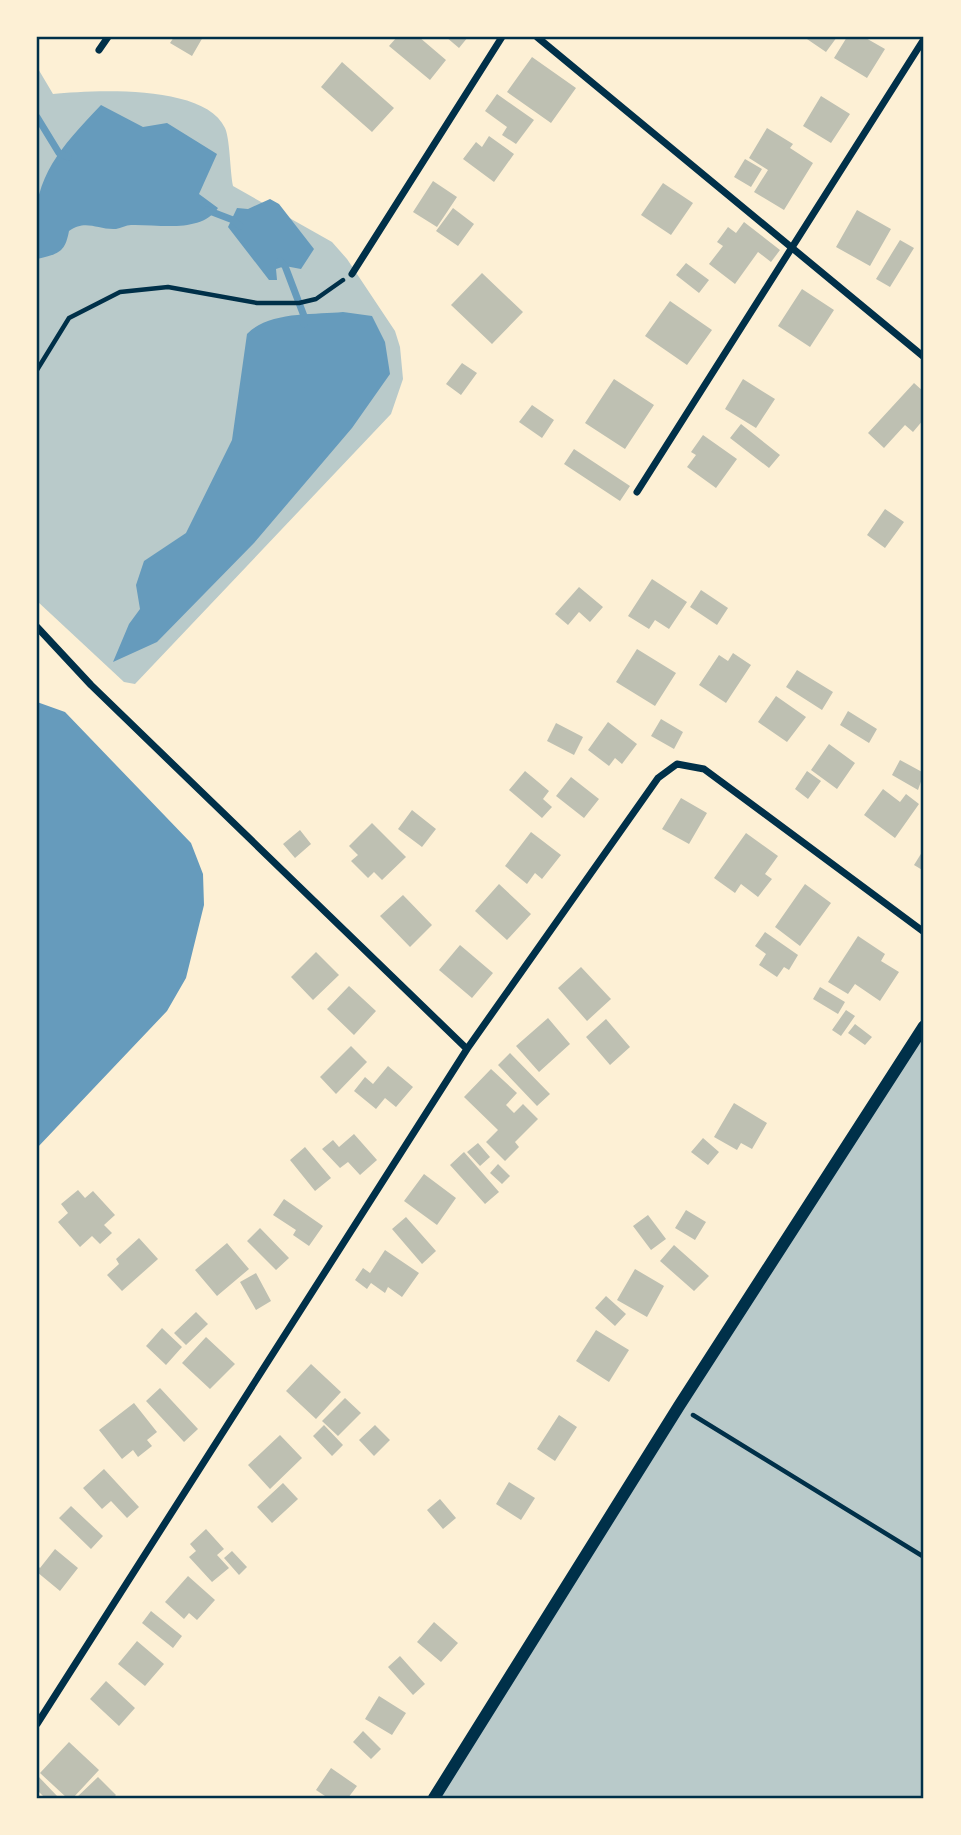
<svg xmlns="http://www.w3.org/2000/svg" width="961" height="1835" viewBox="0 0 961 1835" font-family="'Noto Serif',serif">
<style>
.green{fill:#b9caca}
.water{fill:#669bbc}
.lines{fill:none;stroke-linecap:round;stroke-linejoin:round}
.stream{stroke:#669bbc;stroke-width:7}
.building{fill:#bec0b2}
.path{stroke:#003049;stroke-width:4.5}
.minor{stroke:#003049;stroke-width:7}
.tertiary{stroke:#003049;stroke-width:12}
.neatline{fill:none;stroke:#003049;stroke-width:2.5}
</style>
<rect width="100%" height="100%" fill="#fdf0d5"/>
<path class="green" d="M 37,67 L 53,94 C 94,90 205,84 225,128 C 230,139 230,171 233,186 L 332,242 L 347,259 L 395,331 L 400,347 L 403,379 L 391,414 L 135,684 L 124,682 L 37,601 Z
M 924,1026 L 924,1798 L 434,1798 Z"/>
<path class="water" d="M 101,105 L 143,127 L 167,123 L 217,154 L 199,194 L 218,208 C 200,234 158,224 131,225 C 126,225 121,228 116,229 C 97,230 86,219 69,231 C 65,253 58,254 37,259 C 27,186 52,156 101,105 Z
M 270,199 L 279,204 L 314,249 L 301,269 L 285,266 L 276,269 L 277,280 L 269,280 L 228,227 L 237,208 L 248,209 Z
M 343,312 L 372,316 L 385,342 L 390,374 L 352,428 L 254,543 L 157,642 L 113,662 L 129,624 L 140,609 L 136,585 L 144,561 L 186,533 L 232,440 L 247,334 C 269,311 314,315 343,312 Z
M 37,702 L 65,712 L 191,843 L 203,874 L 204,905 L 186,978 L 167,1011 L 37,1148 Z"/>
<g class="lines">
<path class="stream" d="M 37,117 L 59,153 L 68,157
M 207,210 L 233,220 L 240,226
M 280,261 L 285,266 L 304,316 L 304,324"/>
</g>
<path class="building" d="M 174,37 L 203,37 L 192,56 L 170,43 Z
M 397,37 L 419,37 L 446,60 L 430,80 L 389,46 Z
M 446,37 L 468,37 L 459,48 Z
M 804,37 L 837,37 L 826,52 Z
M 847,37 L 864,37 L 885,49 L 867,78 L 834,58 Z
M 532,57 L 576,88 L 551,123 L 507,92 Z
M 342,62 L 394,108 L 372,132 L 321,87 Z
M 497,94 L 534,120 L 516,144 L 502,135 L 507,127 L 485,111 Z
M 821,96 L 850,114 L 831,143 L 803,126 Z
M 767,128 L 793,144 L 790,148 L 813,163 L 784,210 L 754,192 L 768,170 L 749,158 Z
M 489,136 L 514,154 L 494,182 L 463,159 L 476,142 L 482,147 Z
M 745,159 L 762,169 L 751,187 L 734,177 Z
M 433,181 L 457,197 L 437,227 L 413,212 Z
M 663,183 L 693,203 L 671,235 L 641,215 Z
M 453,208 L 474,224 L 458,246 L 436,231 Z
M 857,210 L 891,229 L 870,266 L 836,247 Z
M 744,222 L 780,250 L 771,262 L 758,252 L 735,284 L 709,264 L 723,246 L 717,242 L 728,227 L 736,233 Z
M 900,240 L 914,248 L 890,287 L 876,279 Z
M 686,263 L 709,280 L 699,293 L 676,275 Z
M 482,273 L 523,312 L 492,344 L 451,305 Z
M 802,289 L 834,310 L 810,347 L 778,326 Z
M 670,301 L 712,330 L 687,365 L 645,336 Z
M 462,363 L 477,373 L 461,395 L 446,384 Z
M 614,379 L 654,405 L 625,449 L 585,423 Z
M 743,379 L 775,399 L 756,428 L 725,409 Z
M 914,383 L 924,392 L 924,419 L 913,432 L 905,425 L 884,448 L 868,433 Z
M 532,405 L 554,420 L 542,438 L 519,422 Z
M 741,424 L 780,455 L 769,468 L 730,438 Z
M 703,435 L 737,459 L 716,488 L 687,467 L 696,455 L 691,452 Z
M 574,449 L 630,486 L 620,501 L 564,464 Z
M 885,509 L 904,522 L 885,548 L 867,535 Z
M 652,579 L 687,602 L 669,629 L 655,620 L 649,629 L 628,616 Z
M 579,587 L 603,607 L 590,622 L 579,612 L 568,625 L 555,614 Z
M 701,590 L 728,608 L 717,625 L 690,607 Z
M 637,649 L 676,673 L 655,706 L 616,682 Z
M 733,653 L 751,665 L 726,703 L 699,685 L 719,655 L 728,661 Z
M 797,670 L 833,692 L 822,710 L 786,687 Z
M 776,696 L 806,717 L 787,742 L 758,722 Z
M 848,711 L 877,729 L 869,743 L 840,725 Z
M 661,719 L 683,732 L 674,749 L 651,736 Z
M 608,722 L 637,744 L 622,764 L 615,758 L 609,766 L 588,750 Z
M 556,723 L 583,737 L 574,755 L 547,741 Z
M 829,744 L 855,763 L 837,789 L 811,770 Z
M 900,760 L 924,773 L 918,790 L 892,775 Z
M 525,771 L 549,791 L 543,799 L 552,807 L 542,818 L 509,790 Z
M 807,771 L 821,781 L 808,799 L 795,789 Z
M 571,777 L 599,799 L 584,818 L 556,796 Z
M 883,789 L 900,802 L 906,794 L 919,804 L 895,838 L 864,815 Z
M 681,798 L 707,813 L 689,844 L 662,829 Z
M 412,810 L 436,829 L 422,847 L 398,829 Z
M 372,823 L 406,857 L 382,880 L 374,872 L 368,878 L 351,861 L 358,855 L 349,846 Z
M 300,830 L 311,844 L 295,858 L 283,844 Z
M 531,832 L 561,855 L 542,879 L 535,873 L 527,884 L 505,866 Z
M 746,833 L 778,856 L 765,874 L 772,879 L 758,897 L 741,884 L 735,893 L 714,878 Z
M 924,849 L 924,871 L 914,865 Z
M 499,884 L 531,914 L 507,940 L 475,911 Z
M 805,884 L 831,903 L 800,946 L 775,927 Z
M 403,895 L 432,925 L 410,947 L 380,916 Z
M 765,932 L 798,955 L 789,970 L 784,967 L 777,977 L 759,965 L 766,954 L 755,946 Z
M 858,936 L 885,954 L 881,961 L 899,972 L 880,1001 L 855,984 L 848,994 L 828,982 Z
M 460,945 L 493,973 L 472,998 L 439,970 Z
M 316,952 L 339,975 L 313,1000 L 291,977 Z
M 581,967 L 611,999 L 587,1021 L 558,988 Z
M 349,986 L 376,1011 L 354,1035 L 327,1009 Z
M 820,987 L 845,1002 L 838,1014 L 813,999 Z
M 846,1010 L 855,1016 L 841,1036 L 832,1030 Z
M 548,1018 L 570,1044 L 539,1072 L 516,1046 Z
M 606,1019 L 630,1047 L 610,1065 L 586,1037 Z
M 855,1024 L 872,1037 L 865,1045 L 848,1033 Z
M 351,1046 L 367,1062 L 336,1094 L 320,1077 Z
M 510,1053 L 550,1094 L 537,1106 L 498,1065 Z
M 388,1066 L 413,1087 L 396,1107 L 385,1098 L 376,1109 L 354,1091 L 365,1077 L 373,1084 Z
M 491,1069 L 517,1093 L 506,1105 L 514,1113 L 523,1104 L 538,1119 L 515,1142 L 519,1147 L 505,1161 L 486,1142 L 498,1130 L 464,1097 Z
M 734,1103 L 767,1123 L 752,1149 L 741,1143 L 737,1150 L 714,1137 Z
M 354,1134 L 377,1160 L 360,1175 L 348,1162 L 340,1168 L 322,1149 L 333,1140 L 339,1147 Z
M 703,1138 L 719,1152 L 708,1165 L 691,1152 Z
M 478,1143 L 490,1157 L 480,1166 L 467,1152 Z
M 305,1147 L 331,1178 L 315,1191 L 290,1160 Z
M 464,1152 L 499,1192 L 485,1204 L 450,1165 Z
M 498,1164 L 510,1176 L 502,1184 L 490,1173 Z
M 424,1174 L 456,1198 L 437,1225 L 404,1201 Z
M 78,1190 L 85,1198 L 93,1191 L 115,1215 L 104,1225 L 112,1233 L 100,1244 L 92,1236 L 80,1247 L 58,1222 L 68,1213 L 61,1204 Z
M 284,1199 L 323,1226 L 309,1246 L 293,1235 L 296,1230 L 273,1215 Z
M 686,1210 L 706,1222 L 695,1240 L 675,1228 Z
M 648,1215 L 666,1239 L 651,1250 L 633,1226 Z
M 406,1217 L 436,1251 L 422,1264 L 392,1229 Z
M 260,1228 L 289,1258 L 276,1270 L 247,1241 Z
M 139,1238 L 158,1259 L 122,1291 L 107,1275 L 119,1264 L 116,1259 Z
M 227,1243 L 249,1269 L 217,1296 L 195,1270 Z
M 674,1245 L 709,1276 L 694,1291 L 660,1261 Z
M 385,1250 L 419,1273 L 402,1297 L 388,1287 L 385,1293 L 371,1283 L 367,1289 L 355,1280 L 363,1268 L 370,1273 Z
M 635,1269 L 664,1286 L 647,1317 L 617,1300 Z
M 256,1273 L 271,1301 L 256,1310 L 240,1282 Z
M 606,1296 L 626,1314 L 615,1326 L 595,1308 Z
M 196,1312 L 208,1324 L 186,1345 L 174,1333 Z
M 162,1328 L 182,1347 L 166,1365 L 146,1346 Z
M 596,1330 L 629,1350 L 609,1382 L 576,1361 Z
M 206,1337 L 235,1364 L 210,1389 L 182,1363 Z
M 311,1364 L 341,1392 L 316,1419 L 286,1391 Z
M 160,1388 L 198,1429 L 184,1442 L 146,1401 Z
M 345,1398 L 361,1413 L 338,1436 L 322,1421 Z
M 134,1403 L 157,1432 L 147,1440 L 152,1446 L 138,1457 L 133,1450 L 122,1459 L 99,1430 Z
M 559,1415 L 577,1427 L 555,1461 L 537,1449 Z
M 324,1425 L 343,1445 L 332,1456 L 313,1436 Z
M 375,1425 L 390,1440 L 374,1456 L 359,1440 Z
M 280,1435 L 302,1458 L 270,1489 L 248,1465 Z
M 104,1469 L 139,1507 L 127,1518 L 111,1501 L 102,1509 L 83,1488 Z
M 509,1482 L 535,1498 L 521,1520 L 496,1504 Z
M 283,1483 L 298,1499 L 272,1523 L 257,1507 Z
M 440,1499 L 456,1518 L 443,1529 L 427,1510 Z
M 71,1506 L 103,1536 L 91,1549 L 59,1518 Z
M 206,1529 L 224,1549 L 217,1555 L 229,1568 L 212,1582 L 189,1557 L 196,1551 L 190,1544 Z
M 55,1549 L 78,1568 L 60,1591 L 37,1572 L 37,1565 L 40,1568 Z
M 232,1551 L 247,1567 L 239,1575 L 224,1558 Z
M 188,1576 L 215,1600 L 197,1620 L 189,1613 L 184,1619 L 165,1602 Z
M 151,1611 L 182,1636 L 173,1648 L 142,1623 Z
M 434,1622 L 458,1643 L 441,1662 L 417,1642 Z
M 137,1641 L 164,1664 L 145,1686 L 118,1664 Z
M 400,1656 L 425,1684 L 413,1695 L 388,1667 Z
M 106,1681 L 135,1708 L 119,1726 L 90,1699 Z
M 379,1696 L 406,1713 L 392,1735 L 365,1719 Z
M 363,1731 L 381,1749 L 371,1759 L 353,1742 Z
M 69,1742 L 99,1770 L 73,1798 L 67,1798 L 40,1773 Z
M 331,1768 L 357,1786 L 348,1798 L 328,1798 L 316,1790 Z
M 37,1775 L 59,1798 L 45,1798 L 37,1790 Z
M 98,1777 L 116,1795 L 113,1798 L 76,1798 Z"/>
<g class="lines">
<path class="path" d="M 37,370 L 69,318 L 120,292 L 168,287 L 257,303 L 299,303 L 316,299 L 343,280
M 693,1415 L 924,1557"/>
<path class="minor" d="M 537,37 L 924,357
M 99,50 L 108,37
M 352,274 L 502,37
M 637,492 L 924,39
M 37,627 L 91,685 L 467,1049
M 37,1724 L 467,1049 L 658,778 L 677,764 L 704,769 L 924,932"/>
<path class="tertiary" d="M 434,1798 L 679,1406 L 924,1026"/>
</g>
<rect width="961" height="1835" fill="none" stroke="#fdf0d5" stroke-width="77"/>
<rect x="38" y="38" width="884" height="1759" class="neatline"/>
</svg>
